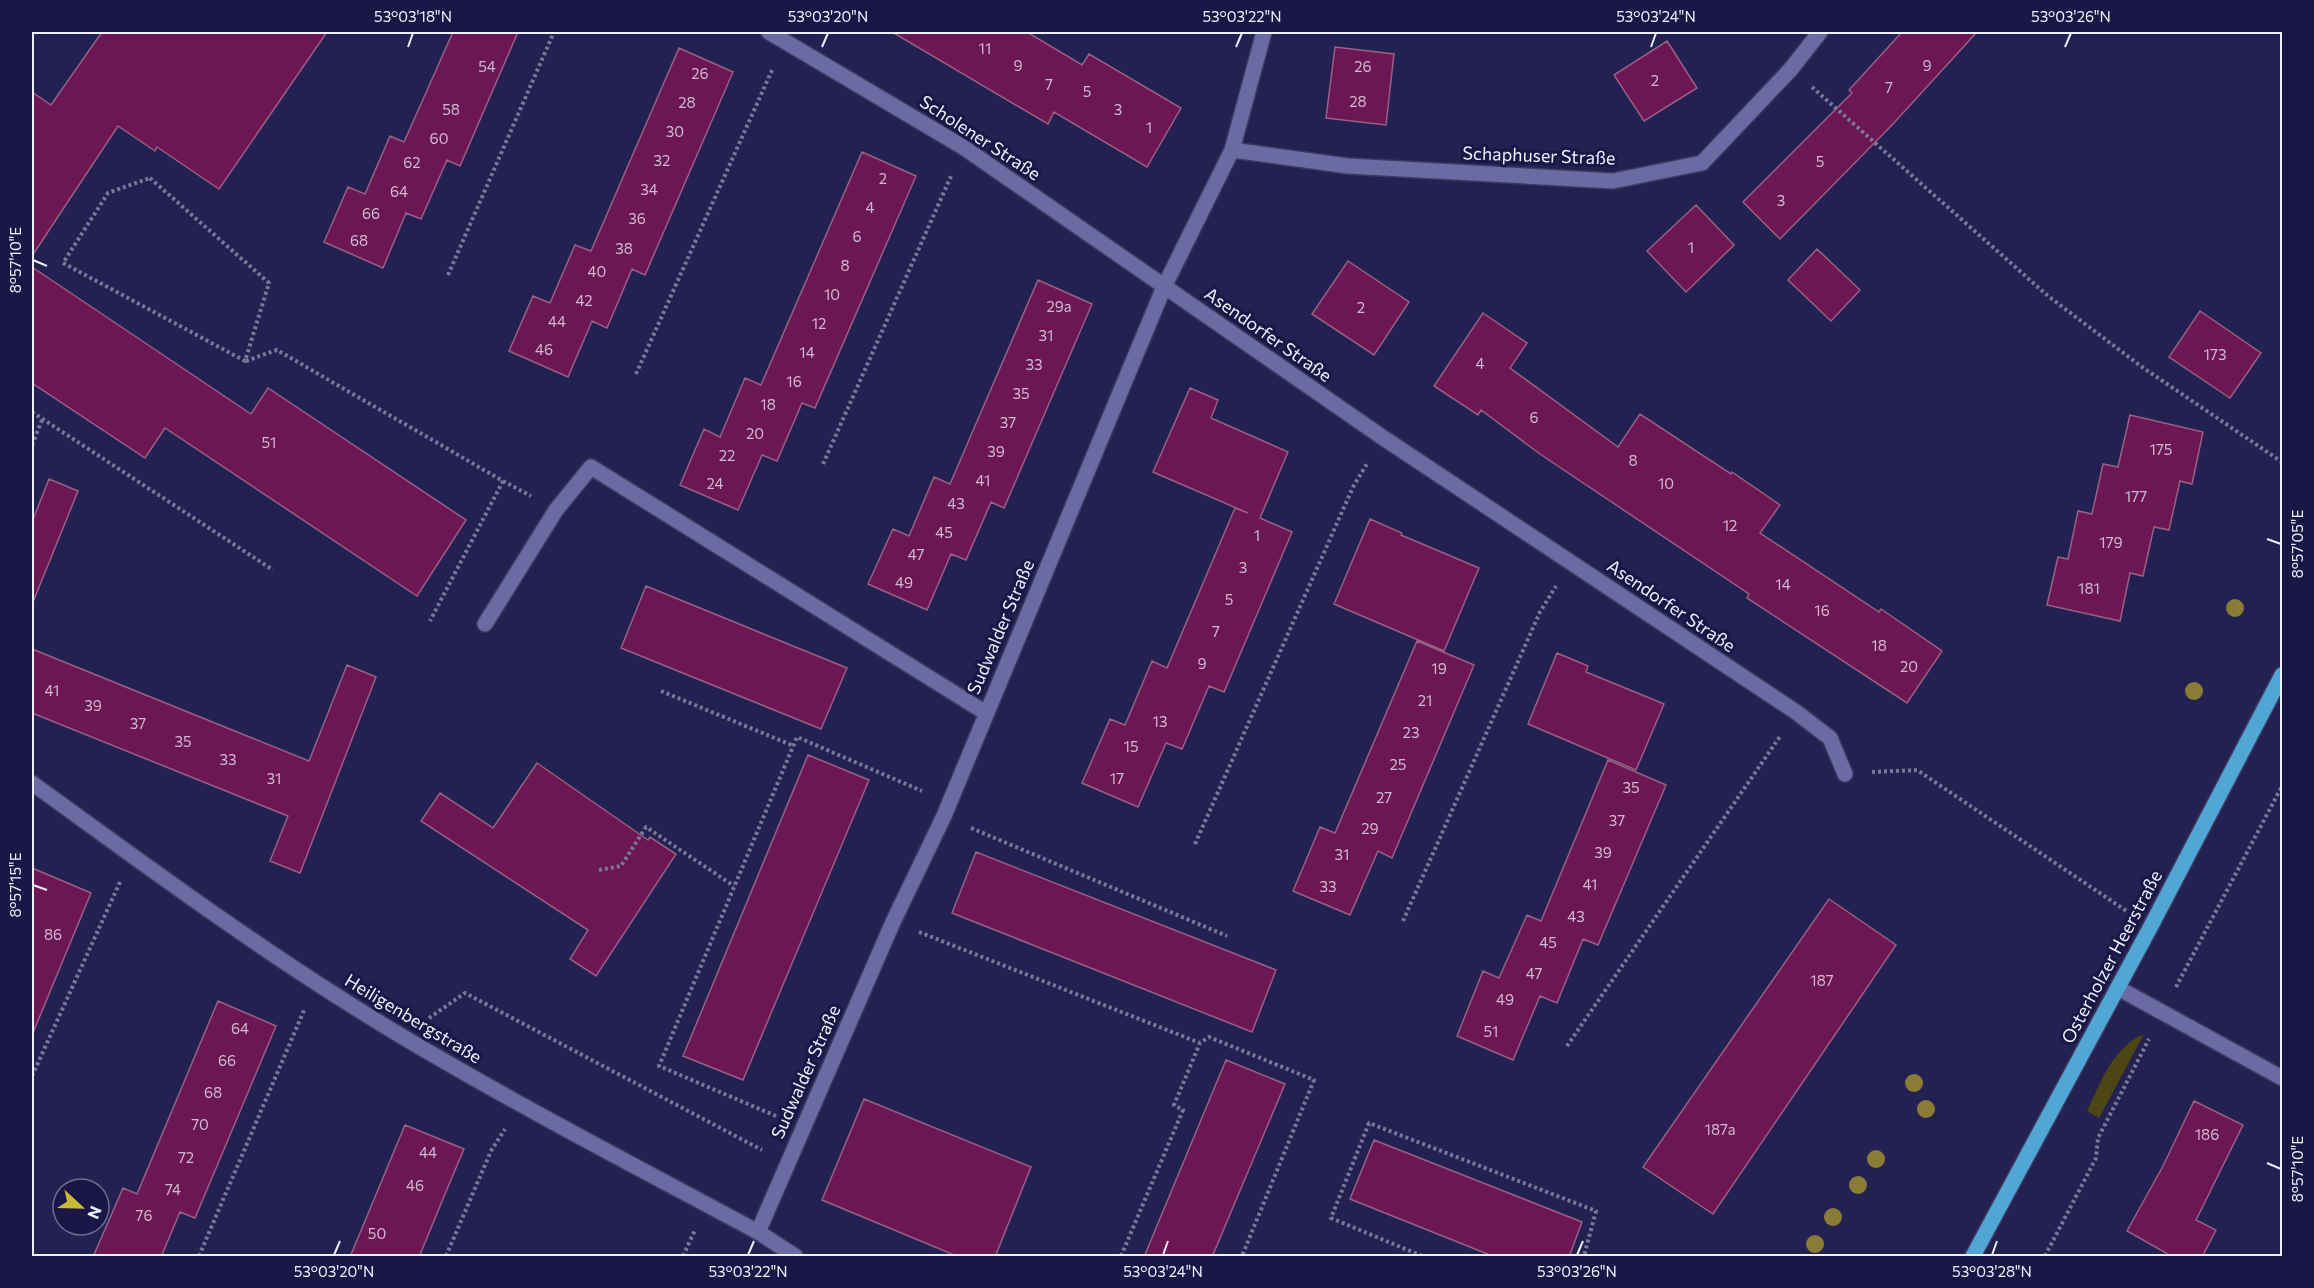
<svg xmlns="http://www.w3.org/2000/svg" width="2314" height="1288" viewBox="0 0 2314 1288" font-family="Commissioner,sans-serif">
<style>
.green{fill:#4c4514}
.building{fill:#6c1654;stroke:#986184;stroke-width:1.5}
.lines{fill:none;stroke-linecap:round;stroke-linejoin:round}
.lane-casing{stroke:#3f3961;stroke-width:18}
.street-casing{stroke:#3f3961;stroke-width:18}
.primary-casing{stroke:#3f3961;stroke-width:18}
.path{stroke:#797899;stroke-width:4;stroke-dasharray:3 3;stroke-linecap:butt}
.lane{stroke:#696ba2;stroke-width:15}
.street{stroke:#696ba2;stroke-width:15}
.primary{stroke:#50a7d6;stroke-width:15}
.tree{fill:#897d36}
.ticks{fill:none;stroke:#eeeffc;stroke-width:2}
.labels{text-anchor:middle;stroke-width:6;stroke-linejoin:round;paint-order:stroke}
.number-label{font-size:15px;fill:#ceb9d2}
.street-label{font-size:18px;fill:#eeeffc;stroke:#1a1646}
.neatline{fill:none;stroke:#eeeffc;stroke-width:2}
.ticks-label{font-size:15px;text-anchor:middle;fill:#eeeffc}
</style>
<rect width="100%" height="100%" fill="#232151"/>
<path class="green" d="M 2144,1034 L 2099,1118 L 2087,1111 C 2101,1082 2113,1047 2144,1034 Z"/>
<path class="building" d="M 102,32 L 327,32 L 219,189 L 157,147 L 155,151 L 118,126 L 32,256 L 32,92 L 51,105 Z
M 453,32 L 518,32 L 460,166 L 447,160 L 421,219 L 406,213 L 383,268 L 324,242 L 348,187 L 365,194 L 390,136 L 404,142 Z
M 892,32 L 1027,32 L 1082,65 L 1089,54 L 1181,108 L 1147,167 L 1054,112 L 1048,124 Z
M 1902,32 L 1977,32 L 1892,125 L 1780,239 L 1743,202 L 1852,93 L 1849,90 Z
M 1667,41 L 1697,88 L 1644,121 L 1614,75 Z
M 1335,47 L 1394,54 L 1386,125 L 1326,118 Z
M 679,48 L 733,72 L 645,275 L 632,269 L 607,328 L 592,321 L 568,377 L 509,351 L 533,296 L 550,303 L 575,245 L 591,251 Z
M 862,152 L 916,176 L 815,408 L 802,403 L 777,461 L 762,455 L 738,510 L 680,485 L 704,429 L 720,437 L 745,378 L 761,385 Z
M 1696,205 L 1734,245 L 1686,292 L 1647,251 Z
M 1817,249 L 1860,290 L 1831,321 L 1788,280 Z
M 1348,261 L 1409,302 L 1374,355 L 1312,314 Z
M 32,267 L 251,414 L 268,388 L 466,520 L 417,596 L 165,428 L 145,458 L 32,383 Z
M 1038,280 L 1092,304 L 1004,508 L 991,502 L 966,560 L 951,554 L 927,610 L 868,584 L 893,529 L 909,536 L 934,477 L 950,484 Z
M 2200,311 L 2261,353 L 2230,398 L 2169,357 Z
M 1483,313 L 1527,343 L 1510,368 L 1618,447 L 1640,414 L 1731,474 L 1732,472 L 1780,505 L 1760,533 L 1879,612 L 1881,609 L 1942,651 L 1907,703 L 1747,598 L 1749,594 L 1540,454 L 1481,410 L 1478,415 L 1434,386 Z
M 1190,388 L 1218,400 L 1211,418 L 1288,452 L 1260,518 L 1292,532 L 1224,692 L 1209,686 L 1182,749 L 1166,743 L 1138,807 L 1082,783 L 1110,719 L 1125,725 L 1152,661 L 1167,668 L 1235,508 L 1248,513 L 1153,472 Z
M 2130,415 L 2203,432 L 2192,484 L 2180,481 L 2169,530 L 2154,527 L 2143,576 L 2130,573 L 2120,621 L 2047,605 L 2058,557 L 2068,559 L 2078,511 L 2092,514 L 2103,464 L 2118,467 Z
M 49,479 L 78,491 L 33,602 L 32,602 L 32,522 Z
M 1370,519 L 1402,533 L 1401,535 L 1479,568 L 1444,651 L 1334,604 Z
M 646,586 L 847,668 L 821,729 L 621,648 Z
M 1417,641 L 1474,665 L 1392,858 L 1378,851 L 1350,915 L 1293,891 L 1320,827 L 1335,833 Z
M 32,649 L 309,761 L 347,665 L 376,677 L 300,873 L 270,861 L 288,816 L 32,713 Z
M 1557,653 L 1588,666 L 1586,672 L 1664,704 L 1636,770 L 1528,724 Z
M 808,755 L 869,780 L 743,1080 L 683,1056 Z
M 1608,760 L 1666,785 L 1598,945 L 1583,939 L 1557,1003 L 1540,996 L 1513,1060 L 1457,1036 L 1483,971 L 1499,978 L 1527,915 L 1541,921 Z
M 537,763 L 648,840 L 650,837 L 676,854 L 596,976 L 570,959 L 588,930 L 421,821 L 440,793 L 493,828 Z
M 976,852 L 1276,970 L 1252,1032 L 952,913 Z
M 32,868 L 91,893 L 32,1035 Z
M 1829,899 L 1896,945 L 1713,1214 L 1643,1167 Z
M 218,1001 L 276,1026 L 195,1218 L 180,1212 L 161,1257 L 93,1257 L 123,1188 L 137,1194 Z
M 1226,1060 L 1285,1084 L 1212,1257 L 1144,1257 Z
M 864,1099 L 1031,1167 L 995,1257 L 959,1257 L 822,1200 Z
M 2194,1101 L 2243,1125 L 2196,1220 L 2216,1230 L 2202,1257 L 2173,1257 L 2127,1231 L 2163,1166 Z
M 405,1125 L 464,1149 L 450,1182 L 419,1257 L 350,1257 Z
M 1374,1140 L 1582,1222 L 1569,1257 L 1495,1257 L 1350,1199 Z"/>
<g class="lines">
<defs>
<path id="lane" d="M 485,624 L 556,510 L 591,467 L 986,713"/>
<path id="street" d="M 769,32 L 963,147 L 1382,437 L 1796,712 L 1830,738 L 1845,774
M 1232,150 L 1348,166 L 1613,181 L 1702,163 L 1791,69 L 1820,32
M 32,783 C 153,871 274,960 403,1037 C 519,1106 639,1168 758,1232 L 795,1256
M 2118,988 L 2282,1078
M 758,1232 L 893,922 L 944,816 L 1164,287 L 1232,150 L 1264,32"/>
<path id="primary" d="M 1973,1256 L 2151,926 L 2282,675"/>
</defs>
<use href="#lane" class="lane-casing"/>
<use href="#street" class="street-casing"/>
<use href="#primary" class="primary-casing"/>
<path class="path" d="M 1812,87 L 2048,296 L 2142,367 L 2282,462
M 150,178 L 269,283 L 245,361 L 63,263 L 108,193 Z
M 448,275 L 554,32
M 246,361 L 277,350 L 503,481 L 430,621
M 636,374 L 773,68
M 32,412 L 273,570
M 32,445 L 42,420
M 823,464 L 952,174
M 503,481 L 531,496
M 661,691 L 794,746
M 1872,772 L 1917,770 L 2128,912
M 971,828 L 1227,936
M 1195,844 L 1353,487 L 1368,462
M 599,870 L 621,866 L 646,827 L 734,886
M 1403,921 L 1540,612 L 1556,586
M 919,932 L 1200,1043 L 1209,1037 L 1314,1080 L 1242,1256
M 2176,987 L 2282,786
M 429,1018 L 465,993 L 762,1150
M 1567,1046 L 1781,735
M 32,1076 L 120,882
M 776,1116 L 659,1066 L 797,737 L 922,791
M 199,1256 L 305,1008
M 446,1256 L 491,1151 L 505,1129
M 683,1256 L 695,1230
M 1121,1256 L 1183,1110 L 1174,1105 L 1200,1043
M 1422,1256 L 1331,1218 L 1369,1123 L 1596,1211 L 1584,1256
M 2045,1256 L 2096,1158 L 2098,1138 L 2149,1039"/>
<use href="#lane" class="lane"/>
<use href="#street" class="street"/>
<use href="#primary" class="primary"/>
</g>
<g class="tree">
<circle cx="2235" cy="608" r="9"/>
<circle cx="2194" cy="691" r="9"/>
<circle cx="1914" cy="1083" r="9"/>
<circle cx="1926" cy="1109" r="9"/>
<circle cx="1876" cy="1159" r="9"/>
<circle cx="1858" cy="1185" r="9"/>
<circle cx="1833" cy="1217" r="9"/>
<circle cx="1815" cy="1244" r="9"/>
</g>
<path class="ticks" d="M 408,47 L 413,33M 822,47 L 828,33M 1236,47 L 1242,33M 1651,47 L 1656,33M 2065,47 L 2071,33M 33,260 L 47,266M 2267,539 L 2281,544M 33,885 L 47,890M 2267,1163 L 2281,1169M 334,1255 L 340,1241M 748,1255 L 754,1241M 1163,1255 L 1168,1241M 1577,1255 L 1583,1241M 1992,1255 L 1997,1241"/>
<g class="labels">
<g class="number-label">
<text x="985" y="54">11</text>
<text x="1018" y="71">9</text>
<text x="1927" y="71">9</text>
<text x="487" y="72">54</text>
<text x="1363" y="72">26</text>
<text x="700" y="79">26</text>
<text x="1655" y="86">2</text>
<text x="1049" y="90">7</text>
<text x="1889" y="93">7</text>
<text x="1087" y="97">5</text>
<text x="1358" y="107">28</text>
<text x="687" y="108">28</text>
<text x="451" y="115">58</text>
<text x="1118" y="115">3</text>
<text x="1149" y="133">1</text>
<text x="675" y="137">30</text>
<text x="439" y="144">60</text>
<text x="662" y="166">32</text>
<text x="1820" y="167">5</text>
<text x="412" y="168">62</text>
<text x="883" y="184">2</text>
<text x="649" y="195">34</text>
<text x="399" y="197">64</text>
<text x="1781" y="206">3</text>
<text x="870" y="213">4</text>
<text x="371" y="219">66</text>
<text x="637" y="224">36</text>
<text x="857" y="242">6</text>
<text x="359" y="246">68</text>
<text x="1691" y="253">1</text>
<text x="624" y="254">38</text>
<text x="845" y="271">8</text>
<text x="597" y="277">40</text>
<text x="832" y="300">10</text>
<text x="584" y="306">42</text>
<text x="1059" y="312">29a</text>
<text x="1361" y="313">2</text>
<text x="557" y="327">44</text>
<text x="819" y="329">12</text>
<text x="1046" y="341">31</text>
<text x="544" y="355">46</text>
<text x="807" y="358">14</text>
<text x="2215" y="360">173</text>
<text x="1480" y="369">4</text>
<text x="1034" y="370">33</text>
<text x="794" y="387">16</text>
<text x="1021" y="399">35</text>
<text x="768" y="410">18</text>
<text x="1534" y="423">6</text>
<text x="1008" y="428">37</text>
<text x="755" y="439">20</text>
<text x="269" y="448">51</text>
<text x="2161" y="455">175</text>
<text x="996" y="457">39</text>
<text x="727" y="461">22</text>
<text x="1633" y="466">8</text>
<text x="983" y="486">41</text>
<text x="715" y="489">24</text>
<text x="1666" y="489">10</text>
<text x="2136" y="502">177</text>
<text x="956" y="509">43</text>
<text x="1730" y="531">12</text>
<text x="944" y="538">45</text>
<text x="1257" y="541">1</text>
<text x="2111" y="548">179</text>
<text x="916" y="560">47</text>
<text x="1243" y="573">3</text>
<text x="904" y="588">49</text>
<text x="1783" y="590">14</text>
<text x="2089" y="594">181</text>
<text x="1229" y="605">5</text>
<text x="1822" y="616">16</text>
<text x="1216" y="637">7</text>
<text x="1879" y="651">18</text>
<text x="1202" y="669">9</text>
<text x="1909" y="672">20</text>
<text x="1439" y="674">19</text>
<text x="52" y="696">41</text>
<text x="1425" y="706">21</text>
<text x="93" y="711">39</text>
<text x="1160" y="727">13</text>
<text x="138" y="729">37</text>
<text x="1411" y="738">23</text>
<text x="183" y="747">35</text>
<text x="1131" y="752">15</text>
<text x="228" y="765">33</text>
<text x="1398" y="770">25</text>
<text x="274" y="784">31</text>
<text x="1117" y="784">17</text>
<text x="1631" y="793">35</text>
<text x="1384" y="803">27</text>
<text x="1617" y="826">37</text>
<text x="1370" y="834">29</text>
<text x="1603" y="858">39</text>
<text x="1342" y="860">31</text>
<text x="1590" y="890">41</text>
<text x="1328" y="892">33</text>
<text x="1576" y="922">43</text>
<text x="53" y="940">86</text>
<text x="1548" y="948">45</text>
<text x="1534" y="979">47</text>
<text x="1822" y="986">187</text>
<text x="1505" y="1005">49</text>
<text x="240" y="1034">64</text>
<text x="1491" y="1037">51</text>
<text x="227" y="1066">66</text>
<text x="213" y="1098">68</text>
<text x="200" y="1130">70</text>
<text x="1720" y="1135">187a</text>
<text x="2207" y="1140">186</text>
<text x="428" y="1158">44</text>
<text x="186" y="1163">72</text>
<text x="415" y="1191">46</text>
<text x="173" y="1195">74</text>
<text x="144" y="1221">76</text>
<text x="377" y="1239">50</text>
</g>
<g class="street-label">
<text transform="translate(980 138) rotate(33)" y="6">Scholener Straße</text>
<text transform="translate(1539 156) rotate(2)" y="6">Schaphuser Straße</text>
<text transform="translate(1268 335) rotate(35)" y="6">Asendorfer Straße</text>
<text transform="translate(1671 606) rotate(34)" y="6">Asendorfer Straße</text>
<text transform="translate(1001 627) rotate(-67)" y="6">Sudwalder Straße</text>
<text transform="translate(2112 957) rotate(-62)" y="6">Osterholzer Heerstraße</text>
<text transform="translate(413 1019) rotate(31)" y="6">Heiligenbergstraße</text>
<text transform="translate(806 1072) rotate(-66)" y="6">Sudwalder Straße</text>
</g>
</g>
<rect width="2314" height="1288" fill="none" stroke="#1a1646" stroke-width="66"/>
<g transform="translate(81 1207) rotate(112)"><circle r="28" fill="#1a1646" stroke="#6f6d8f" stroke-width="1.5"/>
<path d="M0-4.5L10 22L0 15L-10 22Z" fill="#cbba39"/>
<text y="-9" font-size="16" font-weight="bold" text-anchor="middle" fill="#eeeffc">N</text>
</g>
<rect x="33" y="33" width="2248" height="1222" class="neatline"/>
<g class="ticks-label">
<text x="413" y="22">53°03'18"N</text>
<text x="828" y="22">53°03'20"N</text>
<text x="1242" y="22">53°03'22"N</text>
<text x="1656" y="22">53°03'24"N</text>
<text x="2071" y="22">53°03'26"N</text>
<text transform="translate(16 260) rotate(-90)" y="5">8°57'10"E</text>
<text transform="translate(2298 544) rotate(-90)" y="5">8°57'05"E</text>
<text transform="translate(16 885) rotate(-90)" y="5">8°57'15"E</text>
<text transform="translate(2298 1169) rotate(-90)" y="5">8°57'10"E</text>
<text x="334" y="1277">53°03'20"N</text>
<text x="748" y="1277">53°03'22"N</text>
<text x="1163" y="1277">53°03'24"N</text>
<text x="1577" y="1277">53°03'26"N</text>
<text x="1992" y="1277">53°03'28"N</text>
</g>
</svg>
